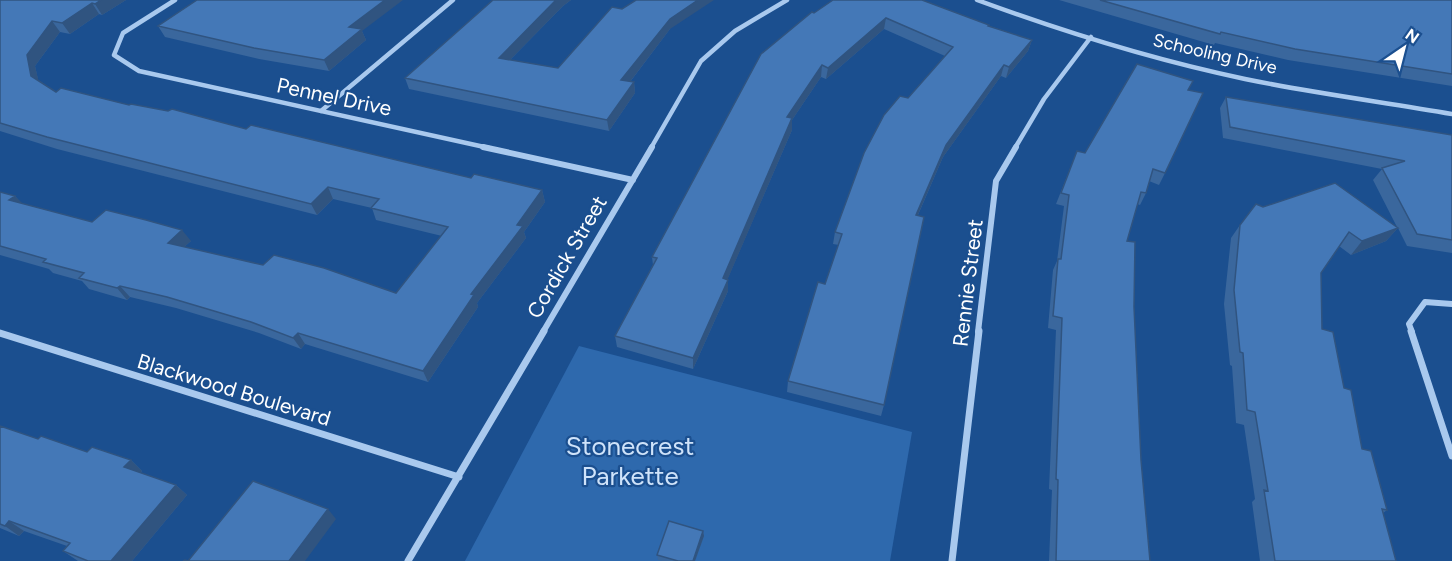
<svg xmlns="http://www.w3.org/2000/svg" width="1452" height="561" viewBox="0 0 1452 561" font-family="Figtree,sans-serif">
<style>
.green{fill:#2e69ad}
.lines{fill:none;stroke-linecap:round;stroke-linejoin:round}
.minor-far2{stroke:#a9c9ee;stroke-width:4.5}
.minor-far1{stroke:#a9c9ee;stroke-width:6}
.minor{stroke:#a9c9ee;stroke-width:7}
.wall{fill:#3a679d}
.shaded-wall{fill:#305480}
.building{fill:#4478b7;stroke:#305480;stroke-width:1.5}
.labels{text-anchor:middle;stroke-width:4.5;stroke-linejoin:round;paint-order:stroke}
.far-street-label{font-size:18px;fill:#fff;stroke:#1b4f8f}
.street-label{font-size:21px;fill:#fff;stroke:#1b4f8f}
.near-park-label{font-size:26px;fill:#cfe3fa;stroke:#1b4f8f}
</style>
<rect width="100%" height="100%" fill="#1b4f8f"/>
<path class="green" d="M 579,346 L 912,432 L 890,561 L 465,561 Z"/>
<g class="lines">
<path class="minor-far2" d="M 175,0 L 123,33 L 114,55 L 139,71 L 489,148
M 977,0 C 1064,32 1154,60 1245,79 C 1313,93 1383,102 1452,114
M 321,111 L 453,0
M 651,148 L 701,61 L 735,31 L 787,0
M 1015,148 L 1044,99 L 1091,37"/>
<path class="minor-far1" d="M 483,147 L 633,180
M 543,332 L 652,147
M 978,332 L 996,181 L 1016,147
M 1412,332 L 1409,324 L 1425,302 L 1452,304"/>
<path class="minor" d="M 1411,331 L 1452,456
M 0,333 L 459,477
M 408,561 L 544,331
M 952,561 L 979,331"/>
</g>
<path class="wall" d="M 0,0 L 126,0 L 102,15 L 99,14 L 70,34 L 60,32 L 35,66 L 38,80 L 56,92 L 246,129 L 471,178 L 542,190 L 545,202 L 524,232 L 526,238 L 477,303 L 478,307 L 428,382 L 305,344 L 301,349 L 259,333 L 176,308 L 130,297 L 127,300 L 89,289 L 82,281 L 53,273 L 49,269 L 0,255 L 0,192 L 15,196 L 22,204 L 92,222 L 191,241 L 184,247 L 263,265 L 396,293 L 442,236 L 376,220 L 372,208 L 333,199 L 317,215 L 57,149 L 0,131 Z
M 493,0 L 571,0 L 563,6 L 510,60 L 558,68 L 670,29 L 630,82 L 634,82 L 635,93 L 609,131 L 409,89 L 405,78 Z
M 1059,0 L 1452,0 L 1452,86 L 1288,60 L 1215,43 L 1214,45 Z
M 814,13 L 989,25 L 989,26 L 1032,40 L 1028,51 L 1006,78 L 1001,76 L 943,157 L 918,215 L 884,405 L 881,416 L 787,392 L 788,381 L 825,284 L 839,245 L 833,244 L 835,232 L 908,98 L 945,56 L 884,29 L 826,79 L 821,77 L 792,120 L 792,130 L 727,280 L 728,291 L 693,369 L 617,347 L 615,336 L 653,265 L 652,257 Z
M 158,26 L 362,31 L 366,40 L 329,71 L 259,59 L 165,37 Z
M 1188,90 L 1165,173 L 1159,185 L 1149,181 L 1146,193 L 1140,205 L 1137,204 L 1127,241 L 1134,307 L 1141,460 L 1150,561 L 1049,561 L 1052,490 L 1049,489 L 1056,330 L 1048,328 L 1053,270 L 1057,261 L 1064,206 L 1056,204 L 1077,151 L 1085,153 Z
M 1226,97 L 1452,135 L 1452,253 L 1407,246 L 1398,228 L 1386,241 L 1351,255 L 1339,246 L 1321,273 L 1322,329 L 1344,388 L 1362,449 L 1387,510 L 1383,513 L 1396,561 L 1260,561 L 1252,502 L 1255,499 L 1244,425 L 1236,423 L 1232,366 L 1230,365 L 1224,304 L 1231,238 L 1240,225 L 1263,207 L 1397,227 L 1373,180 L 1382,169 L 1223,138 L 1220,108 Z
M 0,426 L 38,439 L 87,452 L 131,460 L 142,471 L 140,473 L 176,485 L 187,495 L 132,561 L 78,561 L 63,551 L 67,546 L 24,531 L 19,536 L 0,528 Z
M 703,531 L 704,536 L 695,561 L 662,561 L 658,560 L 657,555 Z"/>
<path class="shaded-wall" d="M 101,0 L 126,0 L 102,15 L 95,4 Z
M 385,0 L 403,0 L 362,31 L 366,40 L 329,71 L 324,60 L 349,27 Z
M 556,0 L 571,0 L 563,6 L 501,69 L 499,58 Z
M 698,0 L 714,0 L 670,29 L 623,91 L 621,80 L 670,19 Z
M 92,3 L 99,14 L 70,34 L 62,23 Z
M 886,18 L 884,29 L 826,79 L 828,68 Z
M 52,21 L 60,32 L 35,66 L 40,87 L 31,76 L 27,55 Z
M 1032,40 L 1028,51 L 1006,78 L 1009,67 Z
M 822,65 L 821,77 L 792,120 L 792,130 L 723,290 L 723,278 L 787,117 Z
M 1004,65 L 1001,76 L 943,157 L 913,226 L 916,215 L 946,145 Z
M 634,82 L 635,93 L 609,131 L 607,120 Z
M 328,187 L 333,199 L 317,215 L 311,204 Z
M 542,190 L 545,202 L 524,232 L 526,238 L 477,303 L 478,307 L 428,382 L 423,371 L 471,294 L 517,225 Z
M 15,196 L 26,207 L 9,200 Z
M 1398,228 L 1386,241 L 1351,255 L 1362,241 Z
M 182,230 L 191,241 L 176,254 L 168,243 Z
M 728,280 L 728,291 L 693,369 L 693,358 Z
M 120,286 L 130,297 L 127,300 L 117,288 Z
M 298,333 L 305,344 L 301,349 L 293,338 Z
M 131,460 L 142,471 L 136,477 L 124,467 Z
M 176,485 L 187,495 L 132,561 L 111,561 Z
M 328,509 L 336,519 L 305,561 L 289,561 Z
M 9,521 L 24,531 L 19,536 L 5,526 Z
M 703,531 L 704,536 L 695,561 L 693,561 Z"/>
<path class="building" d="M 0,0 L 101,0 L 95,4 L 92,3 L 62,23 L 52,21 L 27,55 L 31,76 L 56,92 L 61,88 L 129,105 L 131,104 L 168,111 L 172,109 L 246,129 L 251,125 L 471,178 L 474,174 L 542,190 L 517,225 L 523,226 L 471,294 L 474,295 L 423,371 L 298,333 L 293,338 L 251,322 L 167,297 L 120,286 L 117,288 L 79,278 L 84,273 L 43,262 L 46,259 L 0,246 L 0,192 L 15,196 L 9,200 L 92,222 L 106,210 L 146,220 L 182,230 L 168,243 L 263,265 L 274,255 L 324,268 L 396,293 L 448,227 L 371,208 L 379,199 L 328,187 L 311,204 L 47,137 L 0,123 Z
M 197,0 L 385,0 L 349,27 L 362,29 L 324,60 L 254,48 L 158,26 Z
M 493,0 L 556,0 L 499,58 L 558,68 L 612,7 L 622,9 L 636,0 L 698,0 L 670,19 L 621,80 L 634,82 L 607,120 L 405,78 Z
M 833,0 L 922,0 L 989,25 L 988,26 L 1032,40 L 1009,67 L 1004,65 L 946,145 L 916,215 L 924,217 L 884,405 L 788,381 L 818,282 L 825,284 L 842,234 L 835,232 L 864,153 L 884,115 L 900,96 L 908,98 L 953,47 L 886,18 L 828,68 L 822,65 L 787,117 L 792,118 L 723,278 L 728,280 L 693,358 L 615,336 L 657,258 L 652,257 L 761,54 L 812,12 L 814,13 Z
M 1100,0 L 1452,0 L 1452,74 L 1295,49 L 1221,32 L 1220,34 Z
M 1137,64 L 1193,81 L 1188,90 L 1203,93 L 1165,173 L 1153,169 L 1146,193 L 1141,192 L 1127,241 L 1135,242 L 1134,307 L 1141,460 L 1150,561 L 1056,561 L 1058,480 L 1056,479 L 1062,318 L 1053,316 L 1058,259 L 1061,259 L 1069,195 L 1061,193 L 1077,151 L 1085,153 Z
M 1226,97 L 1452,135 L 1452,240 L 1417,234 L 1382,168 L 1405,161 L 1230,127 Z
M 1335,183 L 1398,228 L 1362,241 L 1349,232 L 1321,273 L 1322,329 L 1333,332 L 1344,388 L 1351,390 L 1362,449 L 1371,451 L 1387,510 L 1382,509 L 1396,561 L 1275,561 L 1264,490 L 1268,491 L 1255,412 L 1247,410 L 1243,353 L 1240,352 L 1234,290 L 1240,225 L 1256,204 L 1263,207 Z
M 0,426 L 38,439 L 41,436 L 87,452 L 92,447 L 131,460 L 124,467 L 176,485 L 111,561 L 88,561 L 63,551 L 70,543 L 9,521 L 5,526 L 0,524 Z
M 253,481 L 328,509 L 289,561 L 183,561 L 185,560 L 188,561 Z
M 669,521 L 703,531 L 693,561 L 678,561 L 657,555 Z"/>
<g class="labels">
<g class="far-street-label">
<text transform="translate(1215 54) rotate(13)" y="6">Schooling Drive</text>
</g>
<g class="street-label">
<text transform="translate(334 97) rotate(12)" y="7">Pennel Drive</text>
<text transform="translate(567 257) rotate(-60)" y="7">Cordick Street</text>
<text transform="translate(968 283) rotate(-83)" y="7">Rennie Street</text>
<text transform="translate(234 390) rotate(17)" y="7">Blackwood Boulevard</text>
</g>
<g class="near-park-label">
<text x="630" y="455">Stonecrest<tspan x="630" dy="30">Parkette</tspan></text>
</g>
</g>
<g transform="translate(1404 48) rotate(35)" stroke="#1b4f8f" stroke-width="4.5" paint-order="stroke">
<path d="M0-4.5L10 22L0 15L-10 22Z" fill="#ffffff"/>
<text y="-9" font-size="16" font-weight="bold" text-anchor="middle" fill="#ffffff">N</text>
</g>
</svg>
